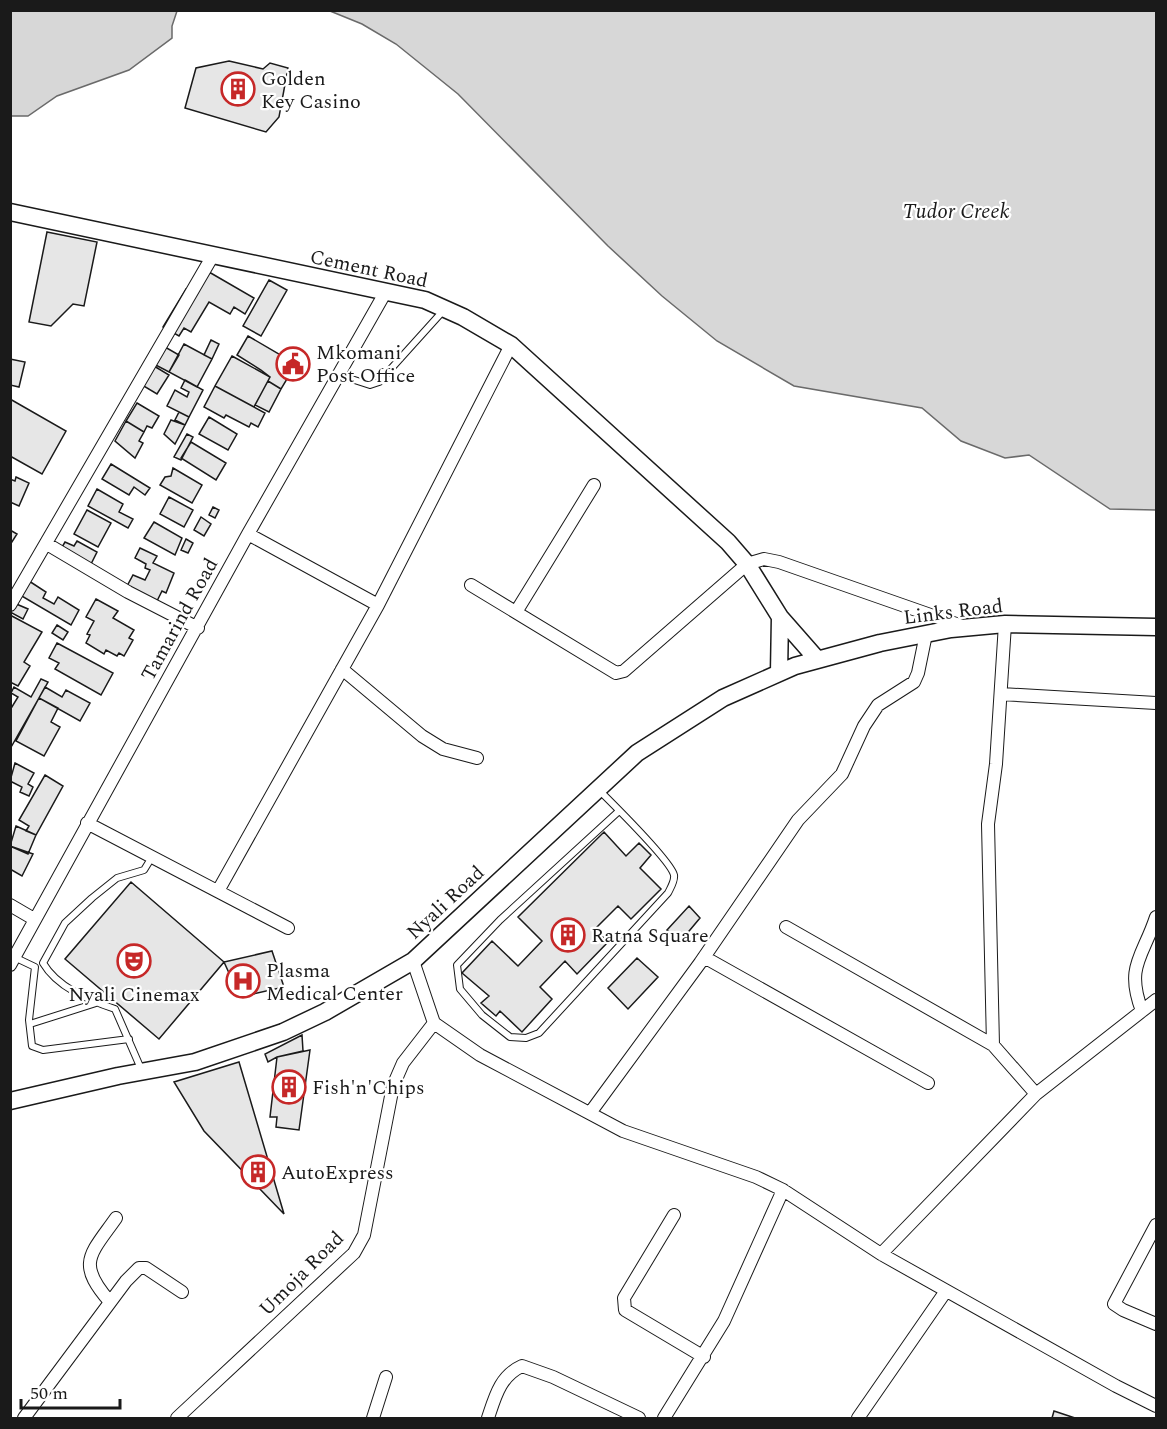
<svg xmlns="http://www.w3.org/2000/svg" width="1167" height="1429" viewBox="0 0 1167 1429" font-family="Spectral,serif">
<style>
.water{fill:#d7d7d7;stroke:#6a6a6a;stroke-width:1.5}
.building{fill:#e6e6e6;stroke:#1a1a1a;stroke-width:1.5}
.lines{fill:none;stroke-linecap:round;stroke-linejoin:round}
.service-casing{stroke:#1a1a1a;stroke-width:8}
.minor-casing{stroke:#1a1a1a;stroke-width:14}
.secondary-casing{stroke:#1a1a1a;stroke-width:19}
.service{stroke:#fff;stroke-width:6}
.minor{stroke:#fff;stroke-width:12}
.secondary{stroke:#fff;stroke-width:16}
.labels{text-anchor:middle;stroke-width:4.5;stroke-linejoin:round;paint-order:stroke}
.poi-label{font-size:20px;fill:#1a1a1a;stroke:#fff;text-anchor:start}
.street-label{font-size:20px;fill:#1a1a1a;stroke:#fff}
.water-label{font-size:21px;font-style:italic;fill:#1a1a1a;stroke:#fff}
</style>
<rect width="100%" height="100%" fill="#fff"/>
<path class="water" d="M 10,11 L 11,10 L 177,11 L 172,26 L 172,38 L 129,70 L 57,96 L 28,116 L 11,116 Z
M 330,11 L 1156,11 L 1156,510 L 1110,509 L 1029,455 L 1005,458 L 961,441 L 922,408 L 794,386 L 717,341 L 662,296 L 608,246 L 458,94 L 396,44 L 362,24 Z"/>
<path class="building" d="M 229,61 L 263,69 L 270,63 L 288,68 L 279,117 L 266,132 L 185,108 L 196,68 Z
M 47,232 L 97,242 L 84,306 L 73,304 L 51,326 L 29,322 Z
M 209,272 L 254,298 L 245,314 L 234,307 L 230,314 L 209,302 L 191,332 L 184,328 L 179,336 L 163,327 L 186,289 L 191,292 Z
M 269,280 L 287,290 L 261,336 L 243,326 Z
M 248,336 L 296,364 L 281,389 L 268,381 L 270,377 L 261,370 L 237,355 Z
M 211,340 L 219,344 L 212,359 L 204,355 Z
M 158,343 L 179,355 L 169,372 L 148,361 Z
M 184,344 L 212,359 L 197,387 L 169,372 Z
M 232,356 L 270,377 L 254,407 L 215,386 Z
M 10,359 L 25,362 L 19,387 L 10,385 Z
M 154,366 L 169,375 L 157,394 L 142,385 Z
M 185,380 L 203,390 L 189,417 L 167,406 L 175,390 L 187,397 L 189,392 L 181,388 Z
M 268,381 L 281,389 L 269,412 L 255,405 Z
M 215,386 L 265,413 L 258,427 L 251,423 L 249,427 L 226,415 L 224,418 L 204,407 Z
M 10,399 L 66,431 L 42,474 L 10,456 Z
M 137,403 L 159,416 L 152,428 L 147,426 L 144,432 L 126,421 Z
M 179,412 L 189,417 L 185,425 L 175,420 Z
M 209,417 L 237,434 L 228,450 L 199,434 Z
M 171,420 L 185,425 L 175,444 L 164,434 Z
M 126,421 L 144,432 L 139,441 L 143,443 L 135,458 L 115,441 Z
M 187,434 L 193,437 L 181,460 L 174,457 Z
M 191,442 L 226,463 L 216,480 L 181,458 Z
M 111,464 L 150,488 L 145,495 L 134,487 L 129,495 L 102,479 Z
M 173,468 L 202,485 L 192,503 L 160,485 L 165,477 L 171,476 Z
M 16,477 L 29,483 L 19,506 L 10,502 L 10,479 L 15,481 Z
M 97,489 L 123,504 L 119,512 L 133,519 L 128,528 L 88,506 Z
M 169,497 L 193,510 L 184,527 L 160,514 Z
M 213,507 L 219,510 L 215,518 L 209,515 Z
M 87,510 L 111,523 L 98,547 L 74,534 Z
M 201,517 L 211,524 L 204,536 L 194,530 Z
M 154,522 L 182,538 L 175,555 L 144,538 Z
M 10,530 L 17,534 L 10,545 Z
M 186,539 L 193,543 L 188,553 L 181,550 Z
M 77,541 L 97,552 L 88,570 L 58,554 L 65,542 L 74,546 Z
M 140,548 L 157,556 L 153,563 L 174,573 L 166,593 L 162,591 L 156,603 L 126,588 L 133,575 L 145,580 L 150,570 L 145,568 L 146,564 L 135,558 Z
M 29,581 L 46,592 L 43,598 L 54,604 L 58,597 L 79,610 L 71,625 L 20,595 Z
M 96,599 L 118,611 L 113,618 L 134,630 L 129,638 L 133,640 L 124,656 L 119,653 L 117,656 L 106,650 L 104,654 L 86,643 L 90,635 L 87,634 L 94,621 L 86,617 Z
M 14,603 L 28,609 L 23,619 L 10,612 Z
M 10,615 L 42,632 L 24,662 L 30,666 L 18,686 L 10,682 Z
M 57,625 L 68,632 L 63,640 L 52,633 Z
M 57,643 L 113,673 L 101,695 L 55,669 L 59,663 L 49,658 Z
M 41,679 L 48,682 L 10,749 L 10,710 L 18,697 L 11,693 L 14,687 L 31,697 Z
M 45,687 L 62,697 L 66,690 L 90,703 L 80,721 L 39,698 Z
M 39,698 L 58,708 L 51,722 L 60,727 L 44,756 L 16,741 Z
M 15,763 L 34,773 L 28,784 L 33,787 L 29,796 L 20,792 L 22,787 L 10,781 Z
M 45,775 L 63,786 L 36,835 L 26,831 L 29,826 L 19,820 Z
M 16,826 L 36,835 L 28,854 L 10,846 Z
M 604,832 L 626,856 L 639,843 L 651,855 L 640,868 L 661,889 L 631,919 L 618,906 L 595,929 L 608,942 L 577,974 L 565,961 L 540,987 L 552,999 L 522,1032 L 500,1011 L 496,1016 L 481,1003 L 489,996 L 462,973 L 492,941 L 518,966 L 542,941 L 518,917 Z
M 10,846 L 33,854 L 22,876 L 10,869 Z
M 131,882 L 224,962 L 159,1039 L 65,959 Z
M 689,906 L 700,918 L 679,943 L 667,930 Z
M 272,951 L 284,987 L 240,997 L 224,962 Z
M 637,958 L 658,977 L 628,1009 L 608,988 Z
M 302,1035 L 303,1051 L 277,1057 L 268,1062 L 265,1054 Z
M 310,1050 L 299,1130 L 276,1127 L 277,1117 L 270,1117 L 277,1057 Z
M 239,1062 L 284,1214 L 204,1131 L 174,1082 Z
M 1054,1411 L 1075,1418 L 1052,1418 Z"/>
<g class="lines">
<defs>
<path id="service" d="M 339,375 L 370,385 L 379,382 L 443,311
M 599,790 C 613,804 671,861 674,875 C 675,881 671,887 668,893 L 539,1033 L 526,1038 L 510,1037 L 482,1015 L 460,989 L 457,965 L 500,920 L 619,811
M 14,957 L 35,967 L 29,1020 L 32,1046 L 43,1050 L 129,1039
M 30,1024 L 96,1003
M 142,1071 L 115,1009 C 88,1000 57,987 43,963 L 65,923 L 92,898 L 117,878 L 144,870 L 152,857"/>
<path id="minor" d="M 248,534 L 378,605
M 47,544 L 128,592 L 198,628
M 471,585 L 616,673 L 624,671 L 747,564 L 764,559 L 779,562 L 962,626
M 10,605 L 212,257
M 516,612 L 594,485
M 1005,624 L 996,764 L 988,824 L 993,1045 L 1036,1094
M 342,669 L 422,736 L 443,749 L 477,758
M 1001,694 L 1156,703
M 87,823 L 288,928
M 218,891 L 378,605 L 511,345
M 10,905 L 34,919
M 786,927 L 993,1045
M 704,957 L 928,1083
M 413,961 L 434,1023 L 480,1055 L 623,1131 L 756,1177 L 783,1190 L 881,1254 L 1116,1386 L 1156,1406
M 10,965 L 248,534 L 385,293
M 1142,1011 C 1125,966 1143,957 1156,917
M 590,1113 L 700,963 L 798,820 L 842,774 L 864,726 L 878,705 L 914,682 L 918,673 L 926,634
M 674,1215 L 624,1298 L 625,1310 L 704,1357
M 1156,1225 L 1114,1304 L 1123,1310 L 1156,1324
M 881,1254 L 1036,1094 L 1156,1000
M 110,1302 C 76,1263 90,1255 116,1218
M 24,1418 L 126,1281 L 139,1268 L 146,1268 L 182,1292
M 177,1418 L 354,1253 L 364,1235 L 393,1086 L 403,1063 L 434,1023
M 373,1418 L 386,1377
M 488,1418 C 495,1397 500,1376 522,1366 L 553,1377 L 639,1418
M 664,1418 L 724,1321 L 783,1190
M 858,1418 L 946,1291"/>
<path id="secondary" d="M 10,212 L 425,300 L 463,317 L 511,345 L 728,542 L 747,564 L 780,617 L 816,658
M 779,673 L 780,617
M 10,1101 L 118,1076 L 195,1062 L 283,1032 L 325,1012 L 413,961 L 637,753 L 723,698 L 795,666 L 880,643 L 951,629 L 1005,624 L 1156,627"/>
</defs>
<use href="#service" class="service-casing"/>
<use href="#minor" class="minor-casing"/>
<use href="#secondary" class="secondary-casing"/>
<use href="#service" class="service"/>
<use href="#minor" class="minor"/>
<use href="#secondary" class="secondary"/>
</g>
<defs>
<symbol id="building-ring" viewBox="-11 -11 22 22"><circle r="9.5" fill="#fff" stroke="#c62828" stroke-width="1.5"/><path d="M-4-6H4V6H1V3H-1V6H-4ZM-2.5-4.3h1.7v1.8h-1.7ZM.8-4.3h1.7v1.8H.8ZM-2.5-1h1.7V.8h-1.7ZM.8-1h1.7V.8H.8Z" fill="#c62828"/></symbol>
<symbol id="civic-ring" viewBox="-11 -11 22 22"><circle r="9.5" fill="#fff" stroke="#c62828" stroke-width="1.5"/><path d="M-.6-6.5H3V-4.5H.6V-3L4-1V1h2V6H-6V1h2V-1L-.6-3ZM-1.2 2.5V6h2.4V2.5Z" fill="#c62828"/></symbol>
<symbol id="theatre-ring" viewBox="-11 -11 22 22"><circle r="9.5" fill="#fff" stroke="#c62828" stroke-width="1.5"/><path d="M-5-5.5Q0-4 5-5.5V0Q5 5 0 6Q-5 5-5 0ZM-3.3-2.5H-1v1.5H-3.3ZM1-2.5H3.3v1.5H1ZM-2.8 1Q0 5.5 2.8 1Z" fill="#c62828"/></symbol>
<symbol id="hospital-ring" viewBox="-11 -11 22 22"><circle r="9.5" fill="#fff" stroke="#c62828" stroke-width="1.5"/><path d="M-5-5h3v3.5h4V-5h3V5h-3V1.5h-4V5h-3Z" fill="#c62828"/></symbol>
</defs>
<g fill-rule="evenodd">
<use href="#building-ring" x="219" y="70" width="38" height="38"/>
<use href="#civic-ring" x="274" y="345" width="38" height="38"/>
<use href="#building-ring" x="549" y="916" width="38" height="38"/>
<use href="#theatre-ring" x="115" y="942" width="38" height="38"/>
<use href="#hospital-ring" x="224" y="962" width="38" height="38"/>
<use href="#building-ring" x="270" y="1068" width="38" height="38"/>
<use href="#building-ring" x="239" y="1153" width="38" height="38"/>
</g>
<g class="labels">
<g class="poi-label">
<text x="261" y="85">Golden<tspan x="261" dy="23">Key Casino</tspan></text>
<text x="316" y="359">Mkomani<tspan x="316" dy="23">Post Office</tspan></text>
<text x="591" y="942">Ratna Square</text>
<text x="266" y="977">Plasma<tspan x="266" dy="23">Medical Center</tspan></text>
<text x="134" y="1001" text-anchor="middle">Nyali Cinemax</text>
<text x="312" y="1094">Fish'n'Chips</text>
<text x="281" y="1179">AutoExpress</text>
</g>
<g class="street-label">
<text transform="translate(369 268) rotate(12)" y="7">Cement Road</text>
<text transform="translate(953 611) rotate(-7)" y="7">Links Road</text>
<text transform="translate(179 619) rotate(-61)" y="7">Tamarind Road</text>
<text transform="translate(445 902) rotate(-43)" y="7">Nyali Road</text>
<text transform="translate(301 1273) rotate(-45)" y="7">Umoja Road</text>
</g>
<g class="water-label">
<text x="956" y="218">Tudor Creek</text>
</g>
</g>
<rect width="1167" height="1429" fill="none" stroke="#1a1a1a" stroke-width="24"/>
<path d="M21 1399v9h99v-9" fill="none" stroke="#1a1a1a" stroke-width="3"/>
<text x="30" y="1399" font-size="18" fill="#1a1a1a" stroke="#ffffff" stroke-width="4.5" paint-order="stroke">50 m</text>
</svg>
